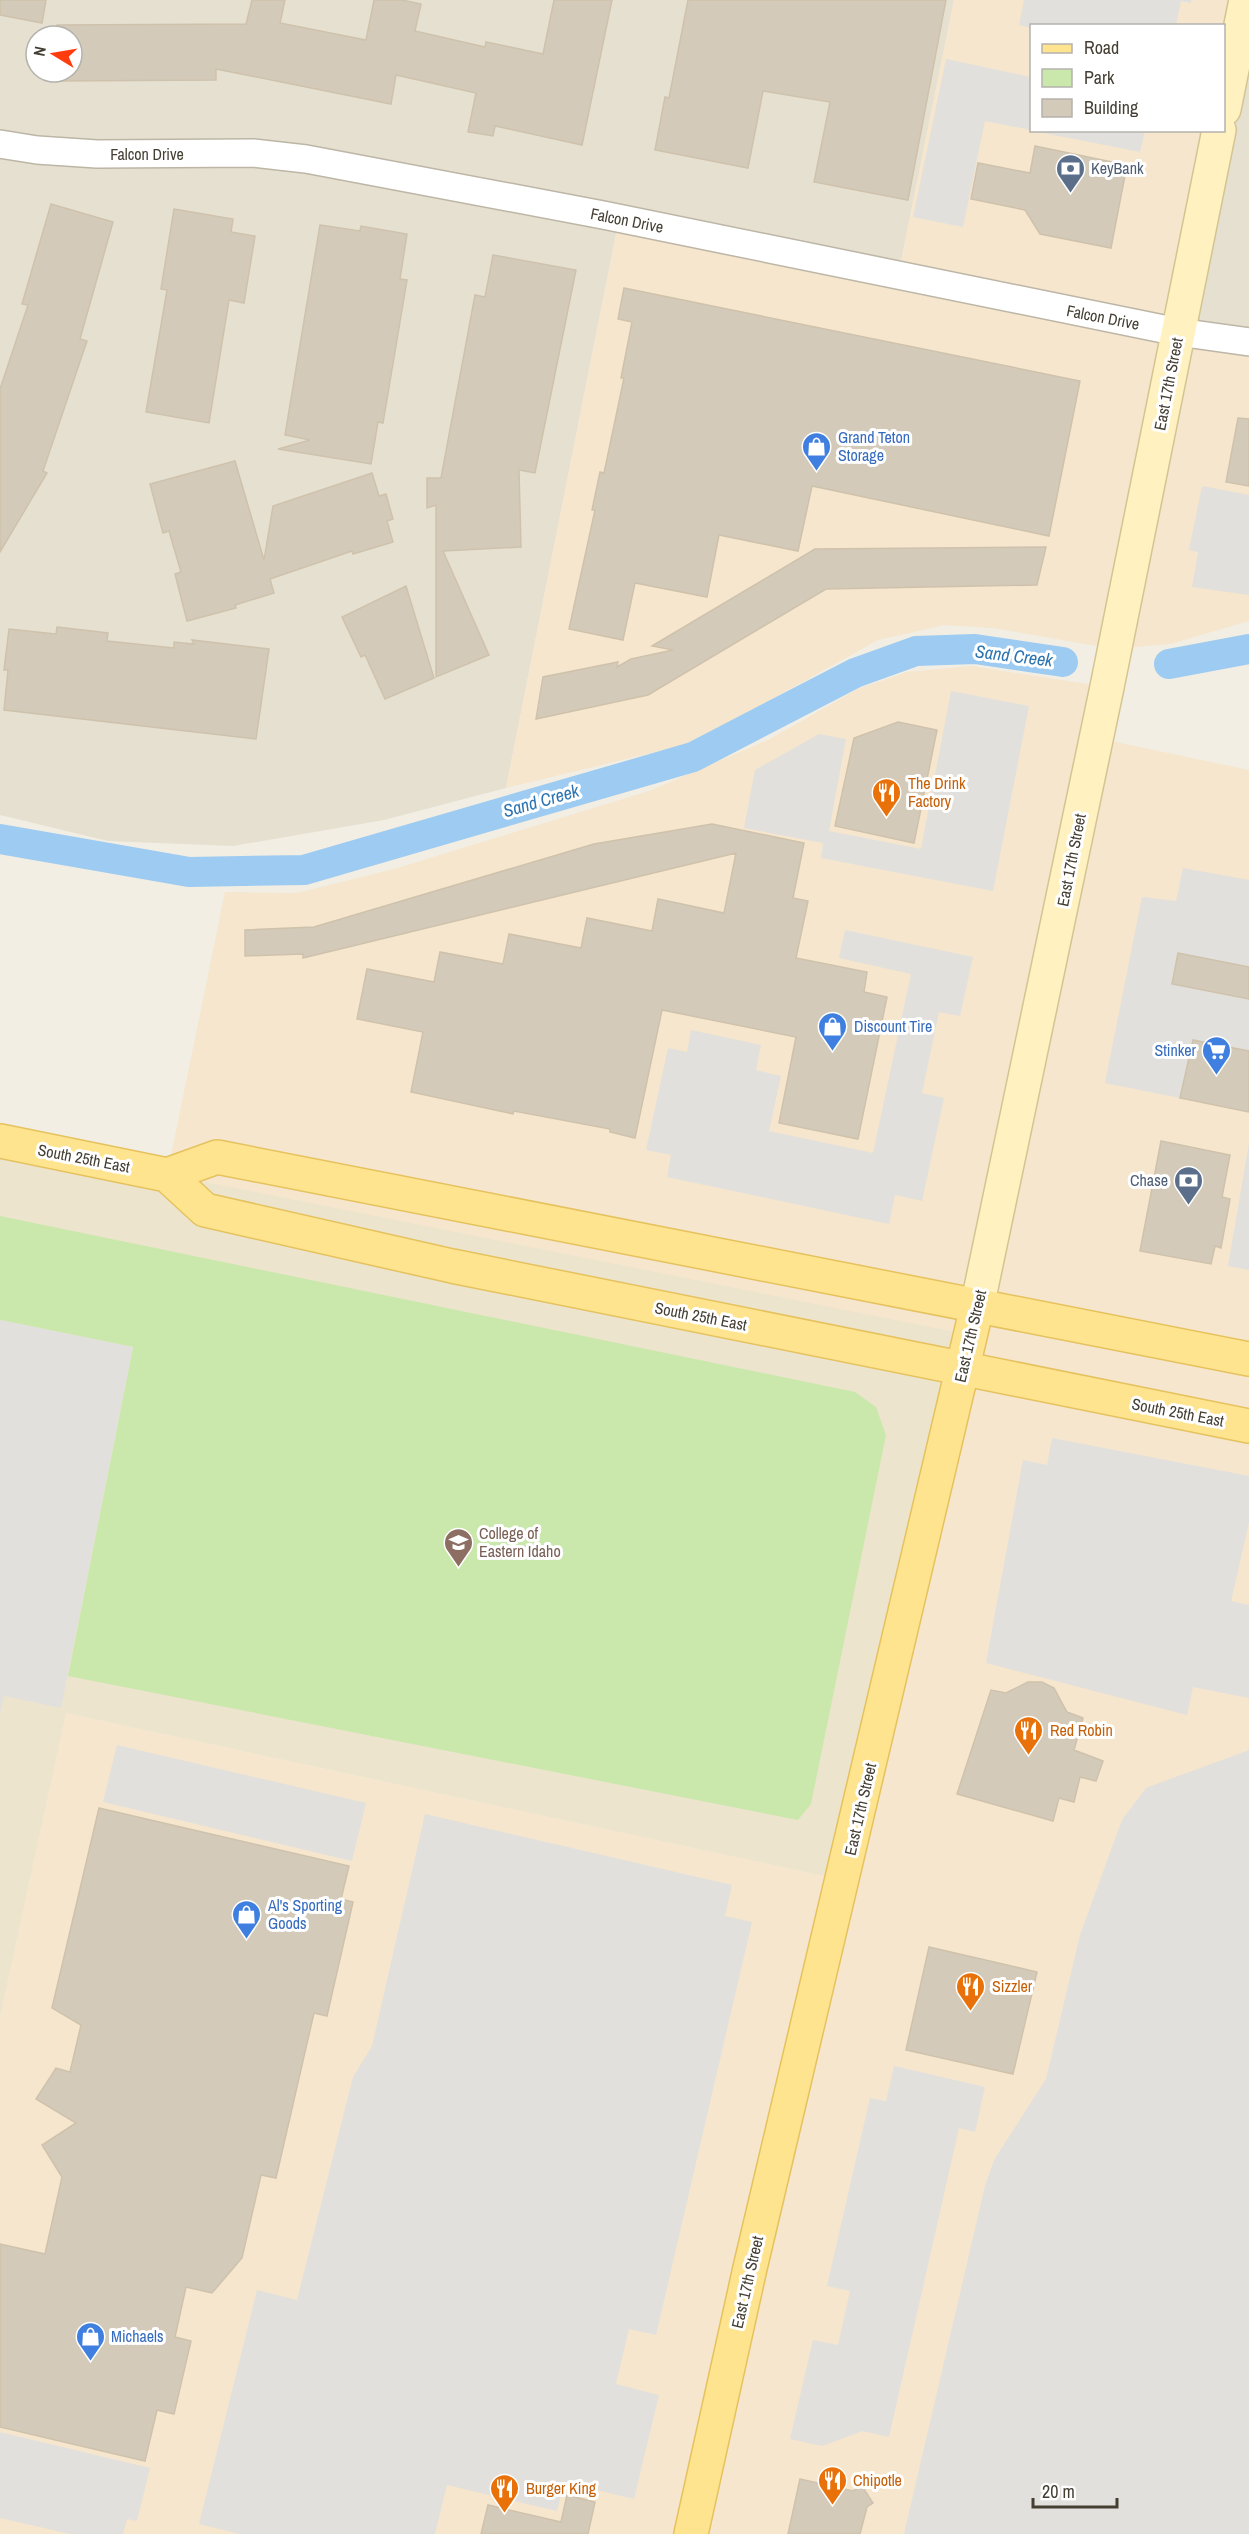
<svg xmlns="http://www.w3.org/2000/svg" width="1249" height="2534" viewBox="0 0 1249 2534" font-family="'Archivo Narrow',sans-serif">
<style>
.residential{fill:#e6e0d1;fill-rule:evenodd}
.commercial{fill:#f5e6cd}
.education{fill:#ece4cd}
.green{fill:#cae8ab}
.parking{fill:#e2e0dc}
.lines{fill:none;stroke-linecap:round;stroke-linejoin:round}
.canal{stroke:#9dcbf1;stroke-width:30}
.building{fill:#d4cab9;stroke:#cfc2ac;stroke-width:1.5}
.street-casing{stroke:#bdb6a6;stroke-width:30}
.secondary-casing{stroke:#d4c492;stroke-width:36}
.primary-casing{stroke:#e5c25e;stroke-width:36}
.street{stroke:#fff;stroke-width:27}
.secondary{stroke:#fff2c0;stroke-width:33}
.primary{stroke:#ffe48f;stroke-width:33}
.labels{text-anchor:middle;stroke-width:6;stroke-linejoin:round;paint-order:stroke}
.street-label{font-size:16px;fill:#443e33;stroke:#fff}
.service-label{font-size:16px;fill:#4e5e75;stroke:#fff;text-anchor:start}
.shop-label{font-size:16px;fill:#366cbe;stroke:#fff;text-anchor:start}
.food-label{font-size:16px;fill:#c56008;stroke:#fff;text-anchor:start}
.education-label{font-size:16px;fill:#785e54;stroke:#fff;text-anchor:start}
.water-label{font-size:18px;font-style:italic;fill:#2b73b1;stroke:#fff}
</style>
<rect width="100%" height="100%" fill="#f2eee3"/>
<path class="residential" d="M 0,0 L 954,0 L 898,276 L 619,219 L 506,788 L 384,820 L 233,846 L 108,841 L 0,815 ZM 36,36 L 72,36 L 72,72 L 36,72 Z
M 1249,0 L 1249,342 L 1178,332 Z"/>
<path class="commercial" d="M 954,0 L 1246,0 L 1224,109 L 1224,26 L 1032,26 L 1032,130 L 1219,131 L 1178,332 L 1249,342 L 1249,621 L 1170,644 L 1114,649 L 993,628 L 944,625 L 878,640 L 754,709 L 684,745 L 506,788 L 619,219 L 898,276 Z
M 971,666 L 1107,687 L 1097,738 L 1249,770 L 1249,2534 L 693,2534 L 970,1336 L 167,1175 L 225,892 L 297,893 L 394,869 L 649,791 L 768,740 L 858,689 L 907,672 Z
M 66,1713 L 843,1880 L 691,2534 L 0,2534 L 0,2017 Z"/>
<path class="education" d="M 0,1141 L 970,1335 L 843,1880 L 66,1713 L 0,2017 Z"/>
<path class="green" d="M 0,1216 L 855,1392 L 876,1407 L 886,1435 L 811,1804 L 798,1820 L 68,1676 L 133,1347 L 0,1320 Z"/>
<path class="parking" d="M 1024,0 L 1191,0 L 1191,3 L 1181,1 L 1176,25 L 1032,26 L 1031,28 L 1019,25 Z
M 946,59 L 1031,77 L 1031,130 L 985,121 L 963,227 L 913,217 Z
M 1034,131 L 1145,131 L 1140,152 Z
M 1202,486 L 1249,495 L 1249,595 L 1192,587 L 1198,552 L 1189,550 Z
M 951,691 L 1029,706 L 993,891 L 821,858 L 823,843 L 744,828 L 755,770 L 819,734 L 846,739 L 829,831 L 921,849 Z
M 1183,868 L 1249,880 L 1249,1051 L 1193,1040 L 1180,1098 L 1105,1083 L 1142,897 L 1176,901 Z
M 845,930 L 973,957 L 960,1016 L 939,1012 L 922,1093 L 944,1098 L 922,1201 L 895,1195 L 889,1224 L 667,1177 L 671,1155 L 646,1150 L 668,1048 L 687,1052 L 691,1030 L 761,1045 L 756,1070 L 781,1076 L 769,1131 L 873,1153 L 911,974 L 839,958 Z
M 1249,1143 L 1249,1270 L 1228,1266 Z
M 0,1320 L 133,1347 L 61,1708 L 4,1696 L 0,1714 Z
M 1052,1438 L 1249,1476 L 1249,1523 L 1231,1601 L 1249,1605 L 1249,1698 L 1193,1687 L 1187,1715 L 986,1663 L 1023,1460 L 1047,1465 Z
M 117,1745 L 366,1803 L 352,1861 L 103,1802 Z
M 1249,1750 L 1249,2534 L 904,2534 L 985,2186 L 994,2160 L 1046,2079 L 1080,1935 L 1122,1820 L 1146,1788 Z
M 425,1814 L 732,1885 L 725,1916 L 752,1922 L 656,2335 L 629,2329 L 616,2384 L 659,2395 L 634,2499 L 564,2482 L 557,2511 L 447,2485 L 435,2534 L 240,2534 L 199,2524 L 257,2290 L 297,2300 L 353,2077 L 372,2046 Z
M 894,2066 L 985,2087 L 975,2132 L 959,2128 L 889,2437 L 863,2431 L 822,2446 L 790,2439 L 813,2340 L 838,2345 L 850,2291 L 827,2286 L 870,2098 L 886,2101 Z
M 0,2432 L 150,2468 L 137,2521 L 127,2519 L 123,2534 L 70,2534 L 0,2518 Z"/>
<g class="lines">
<path class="canal" d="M 1169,664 L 1249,649
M 0,839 L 189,872 L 304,870 L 693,757 L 855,673 L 916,651 L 975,649 L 1063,662"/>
</g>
<path class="building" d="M 0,0 L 46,0 L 42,23 L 0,15 Z
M 252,0 L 285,0 L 280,23 L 366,40 L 374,0 L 402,0 L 421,4 L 415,31 L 485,47 L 486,42 L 543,54 L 554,0 L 612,0 L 582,145 L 495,126 L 493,136 L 468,132 L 476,93 L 396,75 L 391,104 L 216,69 L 216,80 L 57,81 L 57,72 L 72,72 L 72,36 L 57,36 L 57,25 L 246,24 Z
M 688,0 L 946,0 L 908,200 L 814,182 L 830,102 L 763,91 L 748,168 L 655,150 L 665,97 L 669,98 Z
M 1035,146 L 1127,165 L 1111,248 L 1040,234 L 1025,210 L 971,199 L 978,163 L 1030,173 Z
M 51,204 L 113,222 L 80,339 L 87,341 L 43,471 L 47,473 L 0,552 L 0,389 L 28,305 L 22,304 Z
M 174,209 L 233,219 L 231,232 L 255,236 L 244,303 L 229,300 L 209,423 L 146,412 L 167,290 L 161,289 Z
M 320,225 L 360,231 L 361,226 L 407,234 L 400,279 L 407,280 L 383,423 L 378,422 L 371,464 L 278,449 L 310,440 L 285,435 Z
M 493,255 L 576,270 L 535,473 L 519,470 L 521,547 L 443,551 L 489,655 L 436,677 L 436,505 L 427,508 L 427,478 L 441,478 L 475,295 L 485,297 Z
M 624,288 L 1080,381 L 1049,536 L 812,486 L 798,551 L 719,535 L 707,597 L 635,583 L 623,640 L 569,629 L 595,510 L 592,510 L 600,472 L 604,473 L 624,378 L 621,378 L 632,322 L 618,319 Z
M 1238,418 L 1249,419 L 1249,486 L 1226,482 Z
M 235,461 L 264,560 L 273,506 L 372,473 L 379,496 L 386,494 L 393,519 L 387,521 L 393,542 L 353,554 L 352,551 L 270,579 L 274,593 L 235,605 L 236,608 L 187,621 L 175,574 L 181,572 L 169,531 L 163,533 L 150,484 Z
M 1046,547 L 1037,585 L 826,589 L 648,695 L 536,719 L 543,677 L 618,662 L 617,667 L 631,659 L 673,650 L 652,646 L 815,549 Z
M 406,586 L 434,678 L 385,699 L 365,655 L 361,657 L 342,617 Z
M 57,627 L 108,633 L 107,641 L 174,648 L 174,642 L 194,644 L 192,640 L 269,649 L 256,739 L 4,710 L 8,670 L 4,670 L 9,629 L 56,634 Z
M 898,722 L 937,730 L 914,843 L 835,826 L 854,738 Z
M 712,824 L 804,843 L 793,898 L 808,901 L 796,958 L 867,972 L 864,992 L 887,997 L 858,1139 L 779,1123 L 796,1037 L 662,1010 L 635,1138 L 610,1132 L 610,1129 L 514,1111 L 513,1114 L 411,1092 L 423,1032 L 357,1019 L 367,969 L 434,982 L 440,952 L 503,964 L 509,934 L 581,948 L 587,918 L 652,931 L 658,899 L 724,913 L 736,853 L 303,958 L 303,954 L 245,956 L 245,930 L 314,927 L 594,844 Z
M 1178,953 L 1249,967 L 1249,999 L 1172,984 Z
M 1193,1040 L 1249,1051 L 1249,1112 L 1180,1098 Z
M 1161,1141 L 1230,1155 L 1222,1197 L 1230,1199 L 1221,1248 L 1215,1246 L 1211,1264 L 1140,1251 Z
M 1028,1682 L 1042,1682 L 1054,1688 L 1067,1712 L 1083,1718 L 1074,1750 L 1103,1761 L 1096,1781 L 1080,1777 L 1074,1802 L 1059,1798 L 1053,1821 L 957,1794 L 991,1690 L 1006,1693 Z
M 99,1808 L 349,1866 L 341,1899 L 353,1902 L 327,2016 L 314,2013 L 276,2178 L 261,2175 L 242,2258 L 212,2293 L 186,2287 L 175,2337 L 191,2341 L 174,2414 L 157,2410 L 145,2461 L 0,2427 L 0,2244 L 45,2254 L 62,2177 L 42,2145 L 76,2123 L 36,2099 L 56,2068 L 70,2072 L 81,2025 L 52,2008 Z
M 929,1947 L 1037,1972 L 1013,2074 L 906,2050 Z
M 800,2479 L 853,2491 L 862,2486 L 873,2503 L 867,2507 L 860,2534 L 788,2534 Z
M 567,2495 L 595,2502 L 588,2534 L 481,2534 L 488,2505 L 561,2522 Z"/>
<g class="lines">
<defs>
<path id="street" d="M 0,144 L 37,150 L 97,154 L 253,153 L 306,159 L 603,215 L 1178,332 L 1249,342"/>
<path id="secondary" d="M 1224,109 L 1246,0
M 977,1307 L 1107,687 L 1219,130"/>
<path id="primary" d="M 0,1141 L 167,1175 L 205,1210 L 452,1266 L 1249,1426
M 167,1175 L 217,1157 L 1249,1359
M 691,2534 L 750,2268 L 977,1307"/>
</defs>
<use href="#street" class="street-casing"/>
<use href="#secondary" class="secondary-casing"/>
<use href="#primary" class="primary-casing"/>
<use href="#street" class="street"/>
<use href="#secondary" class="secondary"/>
<use href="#primary" class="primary"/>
</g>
<defs>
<symbol id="bank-pin" viewBox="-11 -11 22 30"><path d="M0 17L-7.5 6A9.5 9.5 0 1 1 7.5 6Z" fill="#5c6f8a" stroke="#fff"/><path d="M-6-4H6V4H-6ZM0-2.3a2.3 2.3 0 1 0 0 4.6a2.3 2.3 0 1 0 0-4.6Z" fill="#fff"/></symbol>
<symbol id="shop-pin" viewBox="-11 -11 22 30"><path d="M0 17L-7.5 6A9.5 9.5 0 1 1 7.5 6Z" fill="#3f7fe0" stroke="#fff"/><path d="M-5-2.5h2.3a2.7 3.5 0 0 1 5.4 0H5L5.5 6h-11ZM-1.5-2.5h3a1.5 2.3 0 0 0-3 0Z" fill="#fff"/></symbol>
<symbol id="restaurant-pin" viewBox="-11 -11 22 30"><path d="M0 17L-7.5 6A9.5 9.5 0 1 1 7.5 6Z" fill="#e8710a" stroke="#fff"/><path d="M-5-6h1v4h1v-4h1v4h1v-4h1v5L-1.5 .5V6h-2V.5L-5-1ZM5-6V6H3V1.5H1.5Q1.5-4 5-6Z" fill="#fff"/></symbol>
<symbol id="supermarket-pin" viewBox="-11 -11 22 30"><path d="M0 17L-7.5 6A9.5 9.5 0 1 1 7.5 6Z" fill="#3f7fe0" stroke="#fff"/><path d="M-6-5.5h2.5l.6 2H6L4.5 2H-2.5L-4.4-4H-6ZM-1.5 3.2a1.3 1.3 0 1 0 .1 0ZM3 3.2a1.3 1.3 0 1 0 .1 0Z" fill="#fff"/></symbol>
<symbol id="university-pin" viewBox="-11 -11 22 30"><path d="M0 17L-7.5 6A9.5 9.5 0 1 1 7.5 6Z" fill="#8d6e63" stroke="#fff"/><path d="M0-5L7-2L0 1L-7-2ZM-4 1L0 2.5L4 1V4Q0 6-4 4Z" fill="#fff"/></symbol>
</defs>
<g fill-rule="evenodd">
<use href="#bank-pin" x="1054" y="152" width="33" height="45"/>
<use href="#shop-pin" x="800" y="430" width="33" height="45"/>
<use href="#restaurant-pin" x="870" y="776" width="33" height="45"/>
<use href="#shop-pin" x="816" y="1010" width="33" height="45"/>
<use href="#supermarket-pin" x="1200" y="1034" width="33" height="45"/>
<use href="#bank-pin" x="1172" y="1164" width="33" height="45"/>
<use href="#university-pin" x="442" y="1526" width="33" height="45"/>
<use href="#restaurant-pin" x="1012" y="1714" width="33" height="45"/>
<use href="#shop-pin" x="230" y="1898" width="33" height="45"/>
<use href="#restaurant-pin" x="954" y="1970" width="33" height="45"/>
<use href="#shop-pin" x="74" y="2320" width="33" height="45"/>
<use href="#restaurant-pin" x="816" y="2464" width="33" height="45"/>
<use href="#restaurant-pin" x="488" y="2472" width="33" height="45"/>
</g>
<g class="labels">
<g class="street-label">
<text x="147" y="160">Falcon Drive</text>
<text transform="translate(627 220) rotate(11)" y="6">Falcon Drive</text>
<text transform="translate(1103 317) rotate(11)" y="6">Falcon Drive</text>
<text transform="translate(1168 384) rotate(-79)" y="6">East 17th Street</text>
<text transform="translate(1071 860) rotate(-79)" y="6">East 17th Street</text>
<text transform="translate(84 1158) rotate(11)" y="6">South 25th East</text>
<text transform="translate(701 1316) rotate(11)" y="6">South 25th East</text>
<text transform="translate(970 1336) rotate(-77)" y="6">East 17th Street</text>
<text transform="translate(1178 1412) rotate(11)" y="6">South 25th East</text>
<text transform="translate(860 1809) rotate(-77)" y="6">East 17th Street</text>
<text transform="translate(747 2282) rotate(-77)" y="6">East 17th Street</text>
</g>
<g class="service-label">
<text x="1091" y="174">KeyBank</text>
<text x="1168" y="1186" text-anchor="end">Chase</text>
</g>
<g class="shop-label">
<text x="838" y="443">Grand Teton<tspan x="838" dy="18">Storage</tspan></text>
<text x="854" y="1032">Discount Tire</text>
<text x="1196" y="1056" text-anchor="end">Stinker</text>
<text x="268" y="1911">Al's Sporting<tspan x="268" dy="18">Goods</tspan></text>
<text x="111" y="2342">Michaels</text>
</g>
<g class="food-label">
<text x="908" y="789">The Drink<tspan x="908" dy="18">Factory</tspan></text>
<text x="1050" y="1736">Red Robin</text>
<text x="992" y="1992">Sizzler</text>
<text x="853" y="2486">Chipotle</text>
<text x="526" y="2494">Burger King</text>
</g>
<g class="education-label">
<text x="479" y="1539">College of<tspan x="479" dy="18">Eastern Idaho</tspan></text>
</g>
<g class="water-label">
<text transform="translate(1014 656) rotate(7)" y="6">Sand Creek</text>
<text transform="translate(541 801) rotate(-16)" y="6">Sand Creek</text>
</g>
</g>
<rect x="1030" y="24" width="195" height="108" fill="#ffffff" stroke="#b4b2ad" stroke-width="1.5"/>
<rect x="1042" y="44" width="30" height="9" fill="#ffe48f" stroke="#b4b2ad" stroke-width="1.5"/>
<text x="1084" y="54" font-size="18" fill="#443e33">Road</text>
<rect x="1042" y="69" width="30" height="18" fill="#cae8ab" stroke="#b4b2ad" stroke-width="1.5"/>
<text x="1084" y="84" font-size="18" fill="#443e33">Park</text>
<rect x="1042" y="99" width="30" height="18" fill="#d4cab9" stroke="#b4b2ad" stroke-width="1.5"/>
<text x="1084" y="114" font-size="18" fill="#443e33">Building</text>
<g transform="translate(54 54) rotate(281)"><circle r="28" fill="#ffffff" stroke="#b4b2ad" stroke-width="1.5"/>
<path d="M0-4.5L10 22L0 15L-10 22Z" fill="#fe3c0e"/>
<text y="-9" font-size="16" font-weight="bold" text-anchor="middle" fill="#443e33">N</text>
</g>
<path d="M1033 2498v9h84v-9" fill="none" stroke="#443e33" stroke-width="3"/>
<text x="1042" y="2498" font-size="18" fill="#443e33" stroke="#ffffff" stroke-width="4.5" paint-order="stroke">20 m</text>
</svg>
